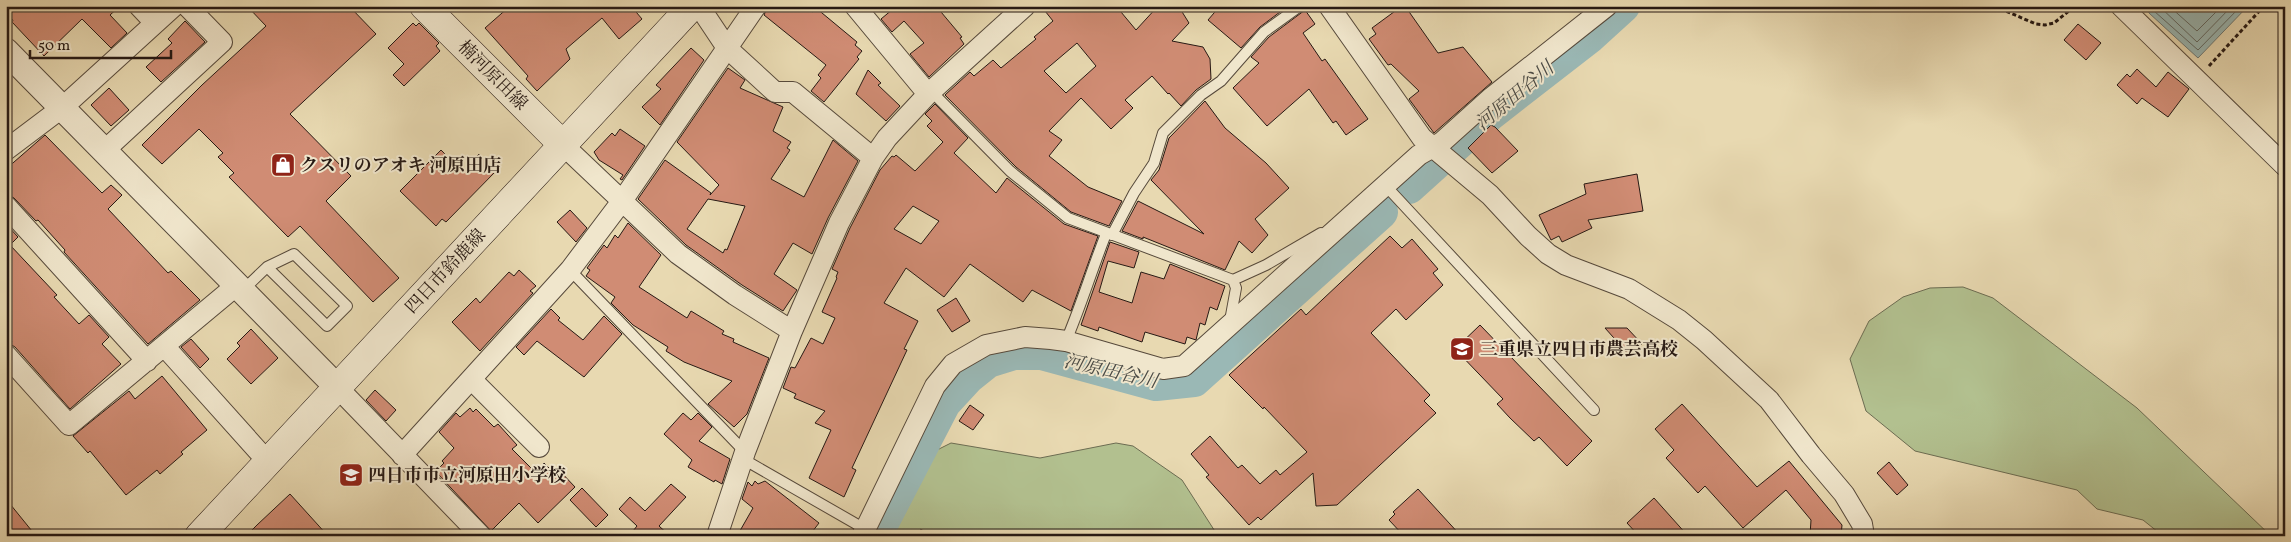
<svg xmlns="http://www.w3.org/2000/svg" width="2291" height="542" viewBox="0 0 2291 542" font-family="Vollkorn,'Noto Serif JP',serif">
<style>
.green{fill:#b2c08f;stroke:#6c6c52}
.water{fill:#9ab8b5;stroke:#6c7875}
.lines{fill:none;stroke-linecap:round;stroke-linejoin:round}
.shore{stroke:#606864;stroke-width:1}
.river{stroke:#9ab8b5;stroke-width:34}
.building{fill:#d08c74;stroke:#261914;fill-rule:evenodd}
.service-casing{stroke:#56493b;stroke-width:12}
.minor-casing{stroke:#56493b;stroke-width:22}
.tertiary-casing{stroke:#56493b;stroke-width:27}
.secondary-casing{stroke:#261914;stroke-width:29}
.path{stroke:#261914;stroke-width:3;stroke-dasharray:4 2.5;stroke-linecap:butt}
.service{stroke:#f0e6cc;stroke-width:10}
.minor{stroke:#f0e6cc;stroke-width:20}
.tertiary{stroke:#f0e6cc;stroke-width:25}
.secondary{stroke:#f0e6cc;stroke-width:28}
.labels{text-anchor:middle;stroke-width:4;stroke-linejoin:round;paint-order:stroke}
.street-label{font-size:18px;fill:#261914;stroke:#f0e6cc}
.poi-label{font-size:18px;font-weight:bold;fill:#261914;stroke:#f0e6cc;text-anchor:start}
.water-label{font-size:19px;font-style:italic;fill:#494944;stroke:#f0e6cc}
</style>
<rect width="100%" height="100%" fill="#e8d9b1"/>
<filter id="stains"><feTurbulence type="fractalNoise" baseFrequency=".004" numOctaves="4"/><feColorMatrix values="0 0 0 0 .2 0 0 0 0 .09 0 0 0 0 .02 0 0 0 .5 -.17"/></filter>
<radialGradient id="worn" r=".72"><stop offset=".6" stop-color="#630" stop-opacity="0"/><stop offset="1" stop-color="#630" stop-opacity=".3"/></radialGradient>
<path class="green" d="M 1963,287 L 1993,298 L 2137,408 L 2271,536 L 2163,536 L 2143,520 L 2097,509 L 2077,490 L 1915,451 L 1866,411 L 1850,359 L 1869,321 L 1903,297 L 1930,288 Z
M 951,443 L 1040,458 L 1116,443 L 1133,446 L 1182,480 L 1218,536 L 881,536 L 897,487 L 925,456 Z"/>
<path class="water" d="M 2147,6 L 2248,6 L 2198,58 L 2149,13 Z"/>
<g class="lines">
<path class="shore" d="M 2153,6 L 2154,11 L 2198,50 L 2241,6
M 2159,6 L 2197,42 L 2232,6
M 2169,6 L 2197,31 L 2222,6"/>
<path class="river" d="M 1409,187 L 1491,113 L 1590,36 L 1623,6
M 875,536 L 944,403 L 968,377 L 988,361 L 1014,353 L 1042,353 L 1156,384 L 1194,380 L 1381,212"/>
</g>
<path class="building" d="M 6,6 L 120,6 L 110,15 L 127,33 L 111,48 L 82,19 L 44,56 L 12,22 L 13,20 L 6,13 Z
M 247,6 L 349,6 L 376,34 L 290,114 L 351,176 L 326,201 L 399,278 L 373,302 L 300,226 L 288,237 L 229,177 L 234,173 L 218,157 L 223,153 L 199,129 L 162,164 L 142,145 L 202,85 L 266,26 Z
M 510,6 L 631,6 L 642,19 L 619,39 L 602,18 L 566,49 L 570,59 L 537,91 L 526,79 L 528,76 L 485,28 Z
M 768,6 L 805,6 L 813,12 L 816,8 L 857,42 L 855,45 L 862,51 L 857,57 L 859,59 L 824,102 L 811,91 L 821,78 L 818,75 L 826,65 L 764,15 Z
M 890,6 L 936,6 L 962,37 L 960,38 L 964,44 L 929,77 L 910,54 L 924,43 L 904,21 L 892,32 L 881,19 L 893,9 Z
M 1041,6 L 1116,6 L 1136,30 L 1158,6 L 1173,6 L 1177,10 L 1179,7 L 1189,23 L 1172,41 L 1203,47 L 1210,59 L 1211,79 L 1196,90 L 1181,106 L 1169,93 L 1168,94 L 1152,76 L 1125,100 L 1133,108 L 1111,129 L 1081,98 L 1049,131 L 1062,140 L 1049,156 L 1088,187 L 1122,201 L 1109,226 L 1071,212 L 1016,167 L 945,95 L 970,72 L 974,76 L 993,60 L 1001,68 L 1036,39 L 1034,37 L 1053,21 ZM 1077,43 L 1096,66 L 1066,93 L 1044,71 Z
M 1220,6 L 1288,6 L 1260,27 L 1241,48 L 1208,20 Z
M 1402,6 L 1405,6 L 1438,53 L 1463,47 L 1492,82 L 1434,133 L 1409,99 L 1419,91 L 1391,64 L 1388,65 L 1369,39 L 1376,34 L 1372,28 Z
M 1305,10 L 1315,24 L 1303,33 L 1322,61 L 1325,59 L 1368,119 L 1346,135 L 1336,121 L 1333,123 L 1309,89 L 1267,126 L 1233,88 L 1259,63 L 1251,57 L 1269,37 Z
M 185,21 L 205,42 L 161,82 L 146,67 L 172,43 L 168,39 Z
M 413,23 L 416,26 L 419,23 L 439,43 L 436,46 L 440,51 L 404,86 L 393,75 L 404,64 L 388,48 Z
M 2078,24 L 2101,43 L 2086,60 L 2064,40 Z
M 691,48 L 704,60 L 660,125 L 642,107 L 661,89 L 656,85 Z
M 728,68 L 745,80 L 740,88 L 783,107 L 773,131 L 791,142 L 787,148 L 790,150 L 771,179 L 804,197 L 833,140 L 858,161 L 828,218 L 812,254 L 793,243 L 774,274 L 797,290 L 783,311 L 742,285 L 686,245 L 638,199 L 665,160 L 711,193 L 710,195 L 719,185 L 677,142 ZM 708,199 L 745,206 L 727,250 L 725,249 L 723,253 L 687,229 Z
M 2137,69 L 2156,87 L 2168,72 L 2189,89 L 2168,117 L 2142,98 L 2137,104 L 2117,85 L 2127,74 L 2130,77 Z
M 868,70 L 881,83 L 878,85 L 900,106 L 886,121 L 856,94 Z
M 109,88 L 129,110 L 111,126 L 91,105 Z
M 1205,101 L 1225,128 L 1266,163 L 1289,188 L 1255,219 L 1268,235 L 1252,253 L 1239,241 L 1225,270 L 1143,237 L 1143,239 L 1122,231 L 1138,201 L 1204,234 L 1151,180 L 1159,170 L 1169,138 Z
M 935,104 L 968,138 L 954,153 L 996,193 L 1007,178 L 1064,224 L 1098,236 L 1071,311 L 1032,290 L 1023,302 L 970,264 L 944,297 L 906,268 L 884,303 L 918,321 L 904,349 L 907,350 L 852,468 L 856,470 L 844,497 L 809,478 L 831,430 L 815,423 L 825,411 L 794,398 L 796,394 L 783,388 L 791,367 L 795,368 L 811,338 L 823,344 L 835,318 L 822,312 L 837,278 L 836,277 L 838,272 L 832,269 L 850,228 L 880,170 L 892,156 L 894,157 L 896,155 L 915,171 L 943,142 L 927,126 L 932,121 L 925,114 ZM 913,206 L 939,221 L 921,244 L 894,229 Z
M 1491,125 L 1495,127 L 1518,151 L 1492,173 L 1468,148 Z
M 620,129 L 645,146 L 622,180 L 620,179 L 623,175 L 599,160 L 594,152 L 612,133 L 615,136 Z
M 45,135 L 102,193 L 111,185 L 122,195 L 108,209 L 168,273 L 171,271 L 200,300 L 148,344 L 64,252 L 65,250 L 38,220 L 36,221 L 14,198 L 6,194 L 6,169 Z
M 441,150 L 463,172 L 479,154 L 496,171 L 446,222 L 442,219 L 436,226 L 400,191 Z
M 1637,174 L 1643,211 L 1588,220 L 1592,228 L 1562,242 L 1559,236 L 1551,240 L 1539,215 L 1586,194 L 1584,184 Z
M 570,210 L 587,228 L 576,242 L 557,222 Z
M 628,223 L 661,255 L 639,287 L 687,318 L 691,311 L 724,331 L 722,334 L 734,339 L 733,342 L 769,358 L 747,414 L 734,427 L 708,404 L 732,381 L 684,362 L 666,351 L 668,347 L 633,325 L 611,303 L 615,297 L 586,276 L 590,270 L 587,268 L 604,245 L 607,248 L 615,235 L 618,238 Z
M 6,224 L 18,237 L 10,245 L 57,295 L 54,297 L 79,324 L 89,315 L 109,337 L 102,344 L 121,364 L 70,409 L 15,347 L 10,344 L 12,341 L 6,335 Z
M 1390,236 L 1402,248 L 1412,239 L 1438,269 L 1433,273 L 1443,285 L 1406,320 L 1396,309 L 1371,333 L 1430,395 L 1424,401 L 1436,413 L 1337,505 L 1316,506 L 1313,473 L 1261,520 L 1258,517 L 1249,525 L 1206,477 L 1209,475 L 1191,454 L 1210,436 L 1238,468 L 1242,465 L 1260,484 L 1276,470 L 1280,475 L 1307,452 L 1264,407 L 1263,409 L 1229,375 L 1301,309 L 1306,315 Z
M 1110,242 L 1139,252 L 1134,268 L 1108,261 L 1099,292 L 1132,303 L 1141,272 L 1164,279 L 1170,264 L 1225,286 L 1217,310 L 1210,307 L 1205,325 L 1200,323 L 1196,340 L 1187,337 L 1185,344 L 1145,332 L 1142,342 L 1099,327 L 1098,331 L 1081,325 Z
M 519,270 L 536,286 L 530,291 L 533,293 L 480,351 L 452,322 L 476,298 L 480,303 L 509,272 L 514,276 Z
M 956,298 L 970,321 L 952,332 L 937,310 Z
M 551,309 L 560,318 L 558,320 L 583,340 L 604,316 L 622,334 L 584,377 L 537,341 L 524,355 L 516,347 Z
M 1480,325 L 1592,441 L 1567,466 L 1539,437 L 1534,441 L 1510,418 L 1497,404 L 1503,399 L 1455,349 Z
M 1605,328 L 1627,328 L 1642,344 L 1630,356 Z
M 251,329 L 278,358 L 251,384 L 227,359 L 240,346 L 237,343 Z
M 191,339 L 209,359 L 200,368 L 181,347 Z
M 162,376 L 207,430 L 181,452 L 183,454 L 160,474 L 157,470 L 126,495 L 90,451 L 88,453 L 73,436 L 129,391 L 135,399 Z
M 375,390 L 396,410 L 386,421 L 366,400 Z
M 1682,404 L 1757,487 L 1789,461 L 1842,525 L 1841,536 L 1810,536 L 1811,520 L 1786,490 L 1743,528 L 1705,486 L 1698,493 L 1666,458 L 1674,450 L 1655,429 Z
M 970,405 L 984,415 L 973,430 L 959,421 Z
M 470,408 L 473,412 L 476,409 L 494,427 L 498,424 L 517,445 L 512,449 L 535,472 L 544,463 L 554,473 L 558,469 L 575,487 L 538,523 L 519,503 L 491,531 L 438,474 L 436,471 L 444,463 L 442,461 L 454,448 L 439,432 L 456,413 L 460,417 Z
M 683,413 L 691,420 L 698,413 L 712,427 L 699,441 L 730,459 L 722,484 L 715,480 L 714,482 L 688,467 L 692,460 L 664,434 Z
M 1889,462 L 1908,485 L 1897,495 L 1877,473 Z
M 755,481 L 758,484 L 765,481 L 819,523 L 809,536 L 737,536 L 753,508 L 742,499 L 748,482 L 752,486 Z
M 671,484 L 686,497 L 659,526 L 670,536 L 629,536 L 637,526 L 619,509 L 630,497 L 645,511 Z
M 582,488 L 608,515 L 596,527 L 570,500 Z
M 1418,489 L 1461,536 L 1404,536 L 1389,520 L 1395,514 L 1393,512 Z
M 290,494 L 328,536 L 246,536 L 257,525 Z
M 1654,498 L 1688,536 L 1639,536 L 1627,523 Z
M 6,499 L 36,536 L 6,536 Z"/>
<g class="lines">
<defs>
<path id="service" d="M 931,91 L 1010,171 L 1068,218 L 1233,280 L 1266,265 L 1321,233
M 1385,185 L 1594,410
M 1112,235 L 1134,193 L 1154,163 L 1163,133 L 1201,95 L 1221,81 L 1264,32 L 1300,6
M 570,270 L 745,452
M 242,291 L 267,267 L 294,254 L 347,306 L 327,326 L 267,267
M 1230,321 L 1236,288 L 1233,280
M 1066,341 C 1081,306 1092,269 1106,234
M 743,459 L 865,529"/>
<path id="minor" d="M 139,6 L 155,23
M 699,6 L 727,48 L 775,92 L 793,92 L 873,158
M 855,6 L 928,94
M 1329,6 L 1422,138 L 1490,195 L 1528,236 L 1548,254 L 1566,265 L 1629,289 L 1679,320 L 1704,340 L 1769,400 L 1811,455 L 1844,494 L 1862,524 L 1864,536
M 2121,6 L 2285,166
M 562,144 L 678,254 L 735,295 L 792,331
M 6,150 L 63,107 L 174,6
M 105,150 L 222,42 L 187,6
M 6,206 L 147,361
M 165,347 L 268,462
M 6,355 L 69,425 L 237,285
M 472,380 L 539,447
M 337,387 L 481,536
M 402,455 L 570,270 L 622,201 L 756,6
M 717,536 L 745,452 L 792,331 L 839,223 L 873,158 L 887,138 L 928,94 L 1025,6
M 862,536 L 935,386 L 953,364 L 986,345 L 1025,337 L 1051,339 L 1066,341 L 1163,369 L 1184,366 L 1419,155 L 1442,142 L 1492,97 L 1607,6"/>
<path id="tertiary" d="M 6,51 L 337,387"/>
<path id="secondary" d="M 424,6 L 562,144
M 199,536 L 692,6"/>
</defs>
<use href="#service" class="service-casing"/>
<use href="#minor" class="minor-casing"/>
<use href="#tertiary" class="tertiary-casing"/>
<use href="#secondary" class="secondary-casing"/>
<path class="path" d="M 1942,6 L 2001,9 L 2036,24 L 2045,25 L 2054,23 L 2075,6
M 2209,66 L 2264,6
M 920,530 L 930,536"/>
<use href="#service" class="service"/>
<use href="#minor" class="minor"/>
<use href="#tertiary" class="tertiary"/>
<use href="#secondary" class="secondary"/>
</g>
<defs>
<symbol id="shop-square" viewBox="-11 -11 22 22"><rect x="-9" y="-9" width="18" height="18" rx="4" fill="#8f2418" stroke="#f0e6cc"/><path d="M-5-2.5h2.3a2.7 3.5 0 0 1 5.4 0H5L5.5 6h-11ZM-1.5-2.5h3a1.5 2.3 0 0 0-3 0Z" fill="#fff"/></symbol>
<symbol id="school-square" viewBox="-11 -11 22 22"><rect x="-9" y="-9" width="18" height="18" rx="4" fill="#8f2418" stroke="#f0e6cc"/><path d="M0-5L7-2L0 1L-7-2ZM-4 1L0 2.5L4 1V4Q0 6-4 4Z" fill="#fff"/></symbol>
</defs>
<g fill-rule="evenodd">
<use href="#shop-square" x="269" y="151" width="28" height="28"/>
<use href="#school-square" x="1448" y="335" width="28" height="28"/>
<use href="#school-square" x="337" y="461" width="28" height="28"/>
</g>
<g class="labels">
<g class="street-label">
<text transform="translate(493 75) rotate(45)" y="6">楠河原田線</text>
<text transform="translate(445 271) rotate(-47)" y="6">四日市鈴鹿線</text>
</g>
<g class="poi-label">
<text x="300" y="171">クスリのアオキ 河原田店</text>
<text x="1480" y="355">三重県立四日市農芸高校</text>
<text x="368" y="481">四日市市立河原田小学校</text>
</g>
<g class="water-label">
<text transform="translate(1514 95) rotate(-40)" y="7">河原田谷川</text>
<text transform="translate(1111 370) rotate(13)" y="7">河原田谷川</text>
</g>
</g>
<rect width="2291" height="542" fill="none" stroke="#e8d9b1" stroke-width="25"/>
<rect x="8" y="8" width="2276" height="527" fill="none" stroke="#261914" stroke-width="2.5"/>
<rect x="12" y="12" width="2266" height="517" fill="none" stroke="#261914"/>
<path d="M30 50v8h141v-8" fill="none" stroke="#261914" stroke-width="2.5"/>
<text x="38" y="50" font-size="15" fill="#261914" stroke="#f0e6cc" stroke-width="4" paint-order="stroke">50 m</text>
<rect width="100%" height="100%" filter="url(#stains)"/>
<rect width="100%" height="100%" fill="url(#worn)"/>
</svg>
